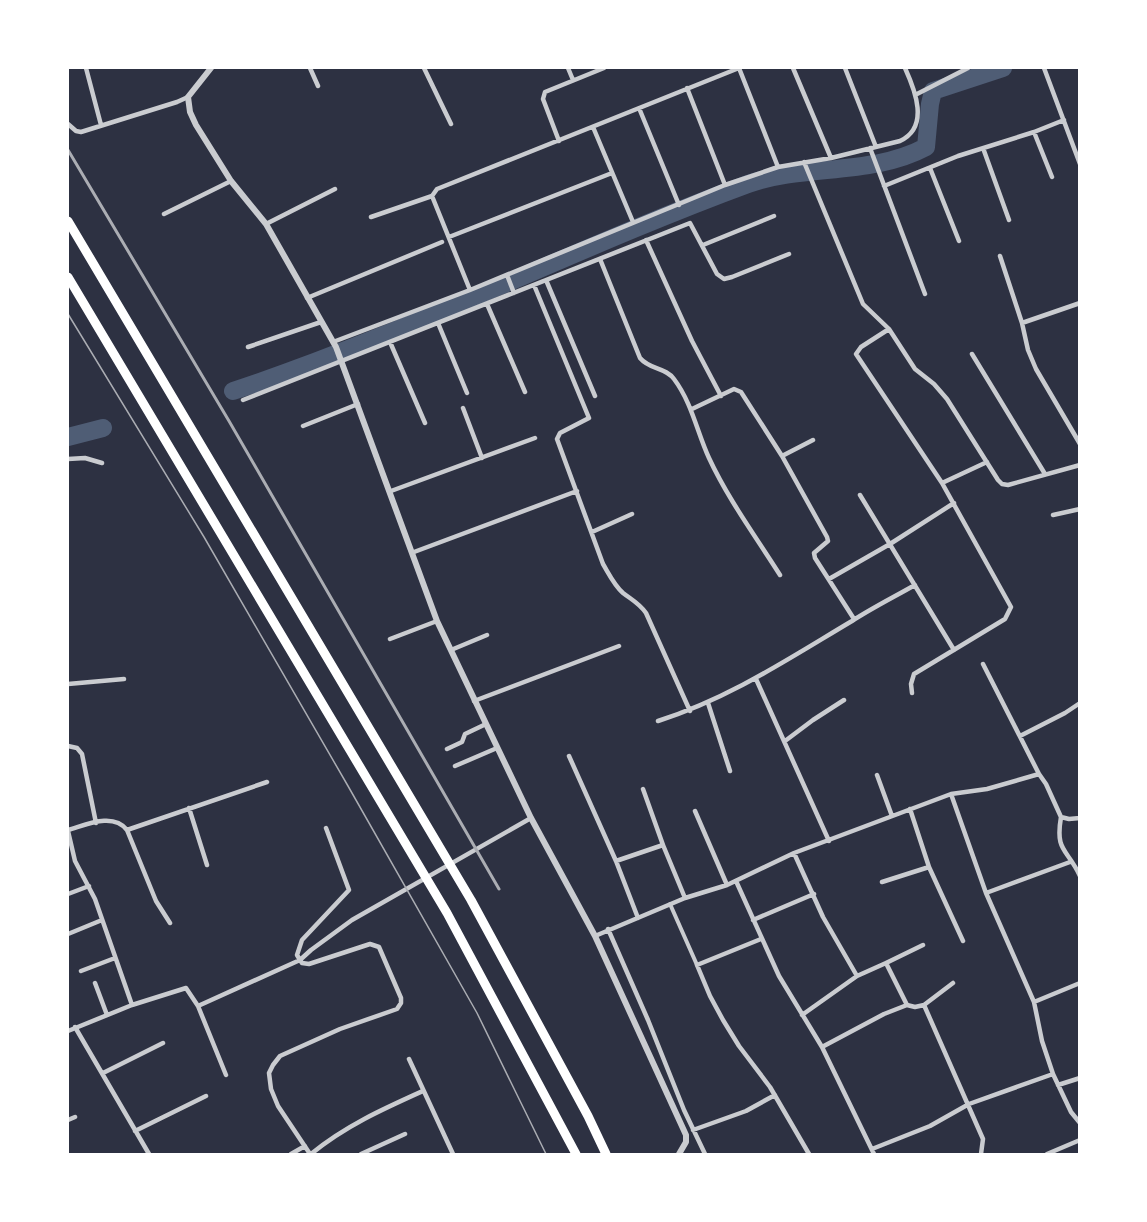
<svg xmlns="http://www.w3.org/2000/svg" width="1147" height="1222" viewBox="0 0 1147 1222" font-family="'Golos Text',sans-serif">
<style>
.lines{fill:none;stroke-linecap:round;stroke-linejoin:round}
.river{stroke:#4f5d75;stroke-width:18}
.pedestrian{stroke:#caccd0;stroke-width:4}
.minor{stroke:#caccd0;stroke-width:4.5}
.tertiary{stroke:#caccd0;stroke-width:6}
.motorway{stroke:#fff;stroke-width:9}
.tram{stroke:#abadb3;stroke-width:1.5}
.rail{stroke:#abadb3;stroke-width:3}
</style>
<rect width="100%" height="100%" fill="#2d3142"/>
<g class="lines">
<path class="river" d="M 233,391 C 409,333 574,248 748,184 C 805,164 872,176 926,147 L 930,104 L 933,91 L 1003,68
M 68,437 L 103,428"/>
<path class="pedestrian" d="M 670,904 L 697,965"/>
<path class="minor" d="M 86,68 L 101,125
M 310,68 L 318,86
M 424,68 L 451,124
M 568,68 L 573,80
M 739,68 L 778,167
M 793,68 L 831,158
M 845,68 L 876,147
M 1044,68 L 1080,164
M 687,88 L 725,185
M 917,94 L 968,68
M 639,108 L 679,205
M 68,124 L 76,131 L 81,132 L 177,102 L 188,97
M 593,127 L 633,222
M 1034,132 L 1052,177
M 559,141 L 543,99 L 545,92 L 604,68
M 870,148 L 925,294
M 983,148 L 1009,220
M 804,162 L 863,304 L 889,329 L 915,369 L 934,384 L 947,399 L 998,480 L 1002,484 L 1008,485 L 1080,465
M 930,168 L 959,241
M 884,186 L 958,156 L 1034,132 L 1064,120
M 432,196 L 437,189 L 739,68
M 432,196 L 470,290
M 164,214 L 231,181
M 371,217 L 432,196
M 266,224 L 335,189
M 449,237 L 612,173
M 646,240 L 692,341 L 721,396
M 703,245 L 774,216
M 1000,256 L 1022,323 L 1028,350 L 1036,369 L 1080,444
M 600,259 L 640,358 C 650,370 665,367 674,379 C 692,403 697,432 709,458 C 728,499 756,537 780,575
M 507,275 L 514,293
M 546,280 L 595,396
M 534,285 L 589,418 L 560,433 L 557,439 L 603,564 C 609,574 614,585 623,593 C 632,600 639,603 646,613 L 690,711
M 307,298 L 442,242
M 487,304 L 525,392
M 438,323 L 467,393
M 1022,323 L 1080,303
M 889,329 L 861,347 L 856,354 L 942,483 L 1011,607 L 1005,619 L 914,674 L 911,684 L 912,693
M 333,342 L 470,290 L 725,185 L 778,167 L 831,158 L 900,141 C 930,127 915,90 905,68
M 390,342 L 425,423
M 248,347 L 321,322
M 972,354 L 1045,474
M 243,400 L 690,223 L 717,274 L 724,279 L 732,277 L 789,254
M 463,408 L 482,458
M 692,409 L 734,389 L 741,392 L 782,456 L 827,537 L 828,541 L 814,553 L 815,558 L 854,619
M 303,426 L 358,404
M 782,456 L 813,440
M 68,459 L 85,458 L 102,463
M 942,483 L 987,462
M 391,491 L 535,438
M 860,495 L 954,650
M 1053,515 L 1080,509
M 592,532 L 632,514
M 414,552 L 577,491
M 829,579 L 890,544 L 954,503
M 390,639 L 437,621
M 451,650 L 487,635
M 983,664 L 1039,774
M 756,679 L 829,841
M 68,684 L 124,679
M 474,701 L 619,646
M 708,703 L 730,771
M 658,721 C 730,698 788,659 852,621 C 872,608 894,597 915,585
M 1020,736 L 1065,713 L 1080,703
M 785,741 L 813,720 L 844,700
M 68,746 L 77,748 L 82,754 L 96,823
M 447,749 L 462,742 L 465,734 L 486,724
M 569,756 L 616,861 L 638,918
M 455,766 L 497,748
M 877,775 L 892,816
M 643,789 L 663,845 L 685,898
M 951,794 L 986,893 L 1034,1002 L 1042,1041 L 1053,1074
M 189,808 L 207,865
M 910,809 L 929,867 L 963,941
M 695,811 L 727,885
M 1061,817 C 1055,852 1067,848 1080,876
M 68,830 C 86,825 113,812 127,830 L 156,901 L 170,923
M 127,830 L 267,782
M 68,831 L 75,861 L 95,899 L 132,1005
M 794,853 L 823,917 L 857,976
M 616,861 L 663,845
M 736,881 L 779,976 L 822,1047 L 874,1154
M 882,882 L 929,867
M 986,893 L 1070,862
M 68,894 L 89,886
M 753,920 L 814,894
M 608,929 L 648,1020 L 684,1110 L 705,1154
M 68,934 L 102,920
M 595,936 L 685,898 L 727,885 L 794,853 L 951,794 L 987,789 L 1039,774 L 1046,784 L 1061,817 L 1069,819 L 1080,818
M 761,939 L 697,965 L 710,996 L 723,1020 L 739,1046 L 770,1087 L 809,1154
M 300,960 L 302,963 L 309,964 L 370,944 L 379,947 L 401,998 L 401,1003 L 397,1009 L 340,1029 L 280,1056 L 273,1065 L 269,1073 L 271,1089 L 278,1106 L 310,1154
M 300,960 L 297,955 L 302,940 L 349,890 L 326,828
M 886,963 L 923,945
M 81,971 L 115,958
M 95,983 L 107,1015
M 1034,1002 L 1080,983
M 924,1005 L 953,983
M 198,1006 L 300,960 L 311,950 L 352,920 L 531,818
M 802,1015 L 857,976 L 886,963 L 907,1005 L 915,1007 L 924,1005 L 983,1139 L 981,1154
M 75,1027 L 149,1154
M 68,1031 L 132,1005 L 186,988 L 198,1006 L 226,1075
M 822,1047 L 884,1014 L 907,1005
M 409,1059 L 453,1154
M 103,1073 L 163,1043
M 1058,1085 L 1080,1078
M 68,1120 L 75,1117
M 693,1130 L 746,1111 L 775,1095
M 135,1131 L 206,1096
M 872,1149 L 930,1126 L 969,1104 L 1053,1074 L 1071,1112 L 1080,1123
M 291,1154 L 305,1146
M 311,1154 C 345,1126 383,1109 423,1091
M 361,1154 L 405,1134
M 1047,1154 L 1080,1140"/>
<path class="tertiary" d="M 211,68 L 188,97 L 190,112 L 196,125 L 231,181 L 266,224 L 336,347 L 437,621 L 531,818 L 595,936 L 686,1135 L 686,1142 L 679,1154"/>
<path class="motorway" d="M 68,221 L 471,900 L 588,1116 L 606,1154
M 68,277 L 447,913 L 576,1154"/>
<path class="tram" d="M 68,314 L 204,537 L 348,786 L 477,1013 L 546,1154"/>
<path class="rail" d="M 68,150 L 229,421 L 499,889"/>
</g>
<rect width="1147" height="1222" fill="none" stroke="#ffffff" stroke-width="138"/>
</svg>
